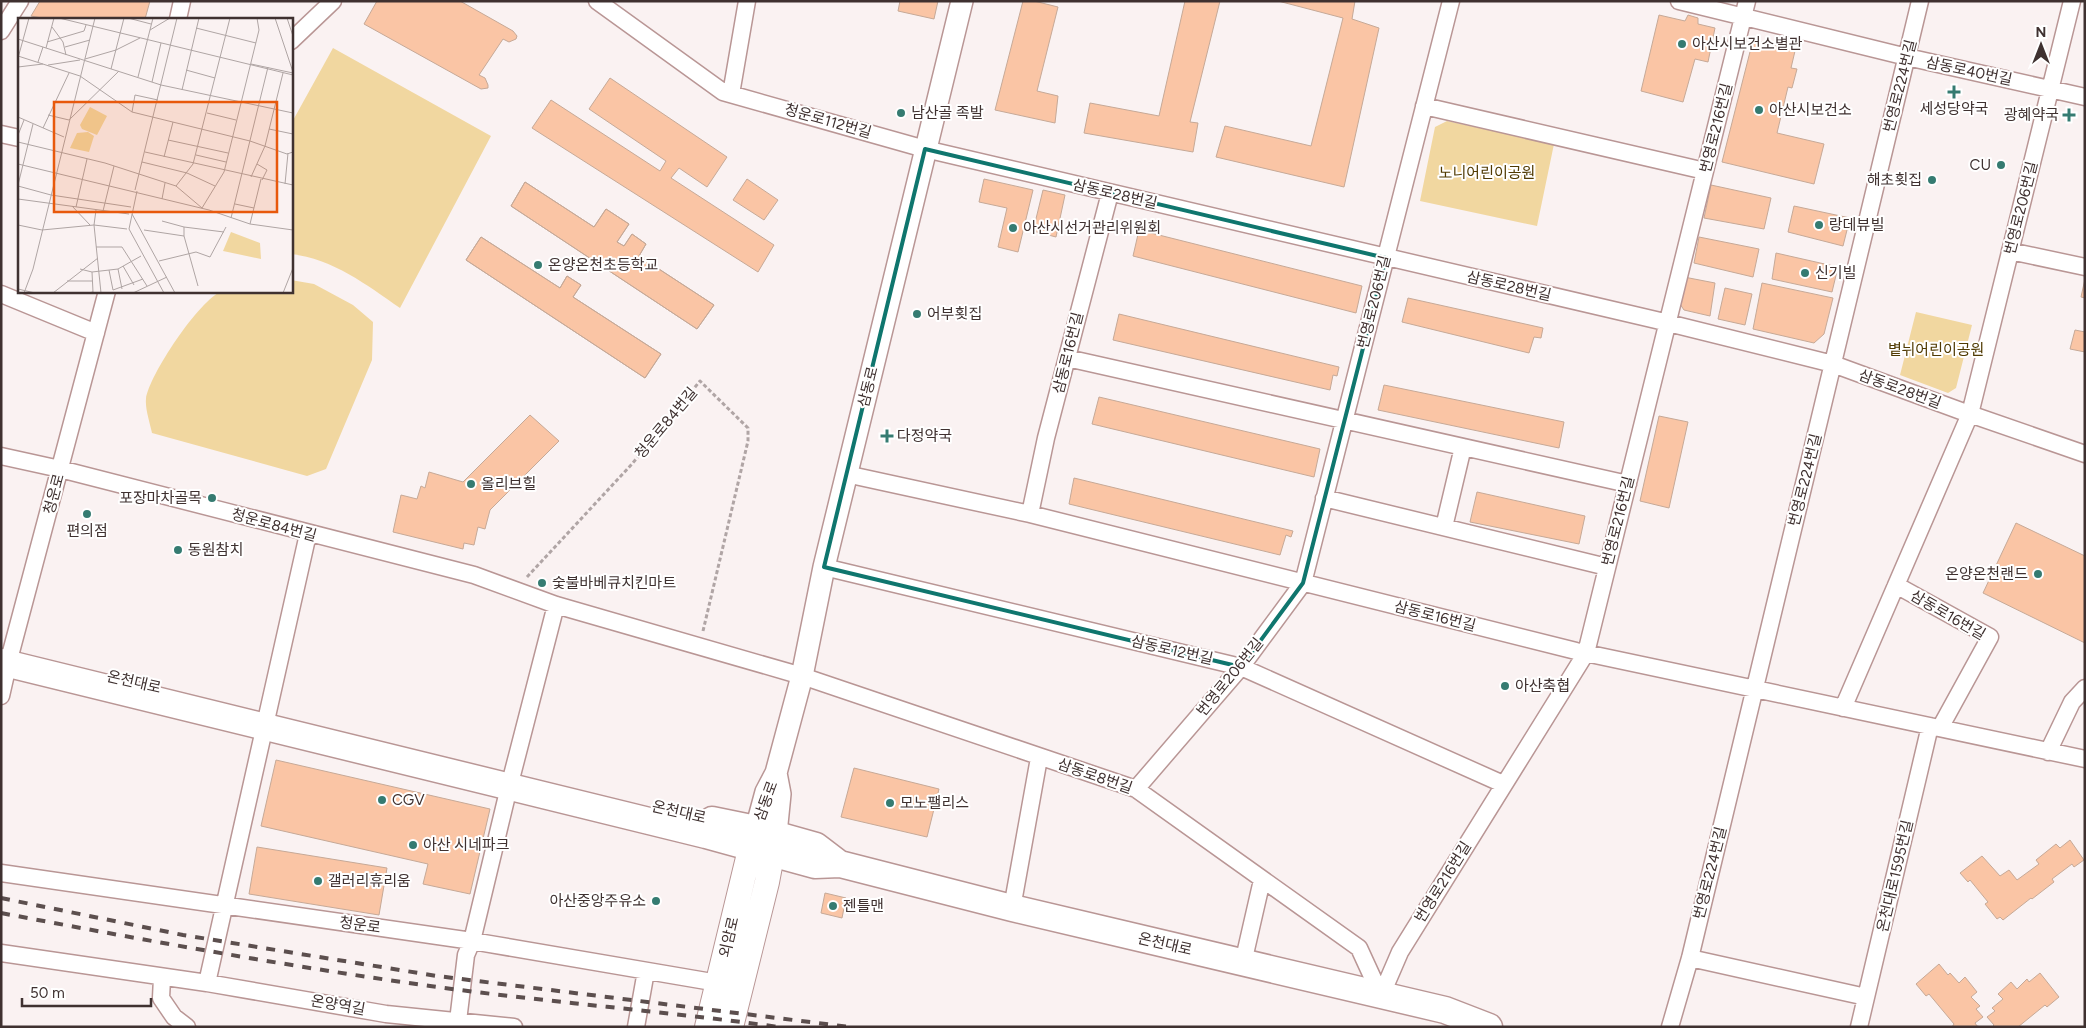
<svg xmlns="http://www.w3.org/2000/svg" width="2086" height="1028" viewBox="0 0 2086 1028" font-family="Figtree,'Noto Sans KR',sans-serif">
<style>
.green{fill:#f1d7a0}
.building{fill:#fac5a5;stroke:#c6a997}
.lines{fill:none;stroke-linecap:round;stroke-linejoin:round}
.minor-casing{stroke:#b99695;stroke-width:19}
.tertiary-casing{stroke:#b99695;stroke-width:24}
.secondary-casing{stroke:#b99695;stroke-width:26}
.primary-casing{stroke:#b99695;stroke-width:29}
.path{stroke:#b0a5a5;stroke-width:3;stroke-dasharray:4 2.5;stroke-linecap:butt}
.minor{stroke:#fff;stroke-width:16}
.tertiary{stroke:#fff;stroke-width:21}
.secondary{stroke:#fff;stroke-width:24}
.primary{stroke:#fff;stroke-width:26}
.rail{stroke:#5c4f4e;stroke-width:4;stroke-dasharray:9 9;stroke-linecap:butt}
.marked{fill:none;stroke:#0f766e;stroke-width:4;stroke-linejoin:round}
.poi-dot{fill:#357b71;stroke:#fff;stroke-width:2}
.labels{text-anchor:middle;stroke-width:4;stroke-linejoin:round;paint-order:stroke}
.poi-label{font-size:15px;fill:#3f3130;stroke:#fff;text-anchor:start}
.street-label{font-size:15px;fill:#3f3130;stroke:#fff}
.park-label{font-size:15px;fill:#503a02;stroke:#fff}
.inset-road{fill:none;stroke:#afa5a4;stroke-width:1}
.view{fill:#e8590c;fill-opacity:0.15;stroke:#e8590c;stroke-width:2.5}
.inset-edge{fill:none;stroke:#3f3130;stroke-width:2.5}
</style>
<rect width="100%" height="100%" fill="#faf2f2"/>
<path class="green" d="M 333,48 L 491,136 L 400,308 C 367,285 333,259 291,254 L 291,124 Z
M 1447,121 L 1554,144 L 1537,226 L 1420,201 L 1435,127 Z
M 291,280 L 314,284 L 353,305 L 373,322 L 372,360 L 326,469 L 307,476 L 152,433 C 150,423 145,409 146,399 C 149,375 200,299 222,291 L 291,291 Z
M 1916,312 L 1972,325 L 1956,388 L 1948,393 L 1900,375 Z"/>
<path class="building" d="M 40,1 L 150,1 L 145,19 L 47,19 L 31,16 Z
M 377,1 L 460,1 L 513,31 L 517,36 L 516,39 L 509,42 L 503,39 L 479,75 L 485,78 L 488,85 L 488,88 L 481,89 L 364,24 Z
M 900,1 L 938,1 L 934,19 L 898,11 Z
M 1023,1 L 1034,1 L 1058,7 L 1037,91 L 1058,96 L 1055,123 L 995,110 Z
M 1185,1 L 1220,1 L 1190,122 L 1198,123 L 1193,152 L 1084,133 L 1090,103 L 1159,116 Z
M 1278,1 L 1355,1 L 1352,19 L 1379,28 L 1344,187 L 1216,157 L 1225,126 L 1311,146 L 1343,18 Z
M 1659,15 L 1685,21 L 1688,15 L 1698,18 L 1698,24 L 1715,28 L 1708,62 L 1695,59 L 1683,102 L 1641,91 Z
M 1753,40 L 1795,51 L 1791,68 L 1797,69 L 1792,88 L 1788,87 L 1777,133 L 1824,144 L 1814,184 L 1722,162 Z
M 610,78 L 727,157 L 707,187 L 679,168 L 671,178 L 774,245 L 758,272 L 532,128 L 551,100 L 660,171 L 666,161 L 589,109 Z
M 747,179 L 778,200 L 764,220 L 733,200 Z
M 984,179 L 1033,190 L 1018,252 L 998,247 L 1007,208 L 979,202 Z
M 525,182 L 594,227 L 606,209 L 629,224 L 617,242 L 624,246 L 632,234 L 646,244 L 639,256 L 714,305 L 697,329 L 511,206 Z
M 525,182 L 594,227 L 606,209 L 629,224 L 617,242 L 624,246 L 632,234 L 646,244 L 639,256 L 714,305 L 697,329 L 511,206 Z
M 1711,185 L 1771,198 L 1764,229 L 1704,218 Z
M 1043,190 L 1065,195 L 1056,237 L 1033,231 Z
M 1794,206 L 1850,218 L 1843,246 L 1788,232 Z
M 1139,230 L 1362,286 L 1356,313 L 1133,256 Z
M 481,237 L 560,288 L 567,276 L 581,285 L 573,297 L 661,354 L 645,378 L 466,260 Z
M 481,237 L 560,288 L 567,276 L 581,285 L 573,297 L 661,354 L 645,378 L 466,260 Z
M 1699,237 L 1759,249 L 1753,277 L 1694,263 Z
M 1776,253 L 1838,267 L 1832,292 L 1772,279 Z
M 1684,277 L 1715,283 L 1710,316 L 1684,310 L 1678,301 Z
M 2085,279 L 2085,298 L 2081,297 Z
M 1762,283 L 1833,298 L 1824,334 L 1814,343 L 1753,329 Z
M 1725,288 L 1752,294 L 1745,325 L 1718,319 Z
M 1408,298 L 1543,328 L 1541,338 L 1534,337 L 1529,353 L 1402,322 Z
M 1119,314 L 1339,367 L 1337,376 L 1333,375 L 1330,390 L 1113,340 Z
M 2075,330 L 2085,332 L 2085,352 L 2070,349 Z
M 1384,385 L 1564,422 L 1559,448 L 1378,410 Z
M 1099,397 L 1320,449 L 1314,477 L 1092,424 Z
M 530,415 L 559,441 L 490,510 L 485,529 L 478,527 L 474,545 L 464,543 L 463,549 L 393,532 L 401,495 L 417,499 L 421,486 L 425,488 L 429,472 L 463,482 Z
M 1659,416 L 1688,422 L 1669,508 L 1640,501 Z
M 1074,478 L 1293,531 L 1291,537 L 1286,535 L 1280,555 L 1069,504 Z
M 1477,492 L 1585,516 L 1579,544 L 1470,522 Z
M 2016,523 L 2085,556 L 2085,643 L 1983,593 Z
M 276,760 L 490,809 L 470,894 L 423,884 L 428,864 L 261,826 Z
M 854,768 L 939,789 L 927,837 L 841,817 Z
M 2070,840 L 2084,860 L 2074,867 L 2072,864 L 2052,879 L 2054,882 L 2032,899 L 2031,898 L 2003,920 L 2000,917 L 1997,919 L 1985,904 L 1988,902 L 1970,880 L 1968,882 L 1960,873 L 1982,856 L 2000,876 L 2009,870 L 2017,880 L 2039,864 L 2036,860 L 2056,844 L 2060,848 Z
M 257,847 L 387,868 L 379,915 L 249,894 Z
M 825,893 L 846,898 L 842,918 L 821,913 Z
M 1939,964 L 1948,975 L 1950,973 L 1959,983 L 1965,977 L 1977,992 L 1971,997 L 1980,1006 L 1976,1009 L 1983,1017 L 1975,1023 L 1977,1026 L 1981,1027 L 1952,1027 L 1954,1024 L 1929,994 L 1926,996 L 1916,984 Z
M 2040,973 L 2059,997 L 2047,1007 L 2045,1005 L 2018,1027 L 1992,1027 L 1994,1025 L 1987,1017 L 1995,1011 L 1992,1008 L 2003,999 L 1998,994 L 2011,982 L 2017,989 L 2027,979 L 2029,982 Z"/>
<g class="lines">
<defs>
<path id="minor" d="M 597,1 L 723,92 L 925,149 L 1656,320 L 1833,364 L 1961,411 L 2085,454
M 1679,1 L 1907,57 L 2085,97
M 178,19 L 182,1
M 1,31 L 20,1
M 291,41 L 333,1
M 731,94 L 747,1
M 1424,106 L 1705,171
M 1,134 L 19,138
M 2010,251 L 2085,267
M 1,294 L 96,333
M 1067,358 L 1628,484
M 1,456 L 60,469 L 474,575 L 556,605 L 802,676 L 1136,789 L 1359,948 L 1381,996
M 846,474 L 1030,514 L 1576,651 L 2085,759
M 1324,498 L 1607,567
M 1030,514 L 1046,438 L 1110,193
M 1444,527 L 1463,447
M 824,567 L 1241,667 L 1503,784
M 1896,585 L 1990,637 L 1940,728
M 1,696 L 11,652 L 107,291
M 1843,708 L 1970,414 L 2072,1
M 2048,752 L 2072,702 L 2085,688
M 1136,789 L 1241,667 L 1303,583 L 1451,1
M 1,873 L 472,941 L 718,983
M 1012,908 L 1039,758
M 1,953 L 207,983 L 386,1014 L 514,1027
M 1690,958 L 1866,997
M 1243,963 L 1262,880
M 162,978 L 161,998 L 174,1017 L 187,1027
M 207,983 L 308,534
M 1381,996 L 1400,952 L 1586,653 L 1747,1
M 458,1021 L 466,955 L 472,941 L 509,787 L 556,605
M 636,1027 L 646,971
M 1670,1027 L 1690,958 L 1920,1
M 1859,1027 L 1930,726"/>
<path id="tertiary" d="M 756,829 L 766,792 L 776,773 L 802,676 L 824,567 L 962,1
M 776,834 L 780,794 L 776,773"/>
<path id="secondary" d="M 707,1027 L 755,829
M 731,1027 L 767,882 L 776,834"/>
<path id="primary" d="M 1,662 L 706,835 L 815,865 L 840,864 L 1012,908 L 1445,1010 L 1489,1027
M 712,820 L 756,829 L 816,846 L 837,862"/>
</defs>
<use href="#minor" class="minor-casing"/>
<use href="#tertiary" class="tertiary-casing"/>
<use href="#secondary" class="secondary-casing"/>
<use href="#primary" class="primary-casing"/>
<path class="path" d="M 527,577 L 632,464 L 700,381 L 748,428 L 748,441 L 703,631"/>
<use href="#minor" class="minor"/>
<use href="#tertiary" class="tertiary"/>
<use href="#secondary" class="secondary"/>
<use href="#primary" class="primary"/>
<path class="rail" d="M 1,898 L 183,935 L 437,976 L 850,1027
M 1,913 C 144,940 286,966 430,986 C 546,1002 663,1011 779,1027"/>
</g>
<path class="marked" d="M 925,149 L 1386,258 L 1303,583 L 1241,667 L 824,567 Z"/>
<g class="poi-dot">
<circle cx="1682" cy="44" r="5"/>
<path d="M1951.5 84.5h5v5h5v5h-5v5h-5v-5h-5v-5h5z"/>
<circle cx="1759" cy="110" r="5"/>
<circle cx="901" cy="113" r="5"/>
<path d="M2066.5 107.5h5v5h5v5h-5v5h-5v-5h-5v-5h5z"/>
<circle cx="2001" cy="165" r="5"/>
<circle cx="1932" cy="180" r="5"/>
<circle cx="1819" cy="225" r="5"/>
<circle cx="1013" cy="228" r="5"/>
<circle cx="538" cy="265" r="5"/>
<circle cx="1805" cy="273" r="5"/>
<circle cx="917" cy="314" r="5"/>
<path d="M884.5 428.5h5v5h5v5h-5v5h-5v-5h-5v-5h5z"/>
<circle cx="471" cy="484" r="5"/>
<circle cx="212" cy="498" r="5"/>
<circle cx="87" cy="514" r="5"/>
<circle cx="178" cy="550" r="5"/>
<circle cx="2038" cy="574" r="5"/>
<circle cx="542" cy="583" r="5"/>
<circle cx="1505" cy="686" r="5"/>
<circle cx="382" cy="800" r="5"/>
<circle cx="890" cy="803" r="5"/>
<circle cx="413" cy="845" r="5"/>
<circle cx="318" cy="881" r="5"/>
<circle cx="656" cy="901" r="5"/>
<circle cx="833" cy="906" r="5"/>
</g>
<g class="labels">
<g class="poi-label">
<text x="1692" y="49">아산시보건소별관</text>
<text x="1954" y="114" text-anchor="middle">세성당약국</text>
<text x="1769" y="115">아산시보건소</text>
<text x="911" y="118">남산골 족발</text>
<text x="2059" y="120" text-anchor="end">광혜약국</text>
<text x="1991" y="170" text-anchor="end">CU</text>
<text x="1922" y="185" text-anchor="end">해초횟집</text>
<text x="1829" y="230">랑데뷰빌</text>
<text x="1023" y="233">아산시선거관리위원회</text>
<text x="548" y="270">온양온천초등학교</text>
<text x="1815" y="278">신기빌</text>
<text x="927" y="319">어부횟집</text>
<text x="897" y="441">다정약국</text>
<text x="481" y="489">올리브힐</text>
<text x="202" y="503" text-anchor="end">포장마차골목</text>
<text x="87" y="536" text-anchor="middle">편의점</text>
<text x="188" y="555">동원참치</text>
<text x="2028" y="579" text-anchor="end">온양온천랜드</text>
<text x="552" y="588">숯불바베큐치킨마트</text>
<text x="1515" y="691">아산축협</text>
<text x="392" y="805">CGV</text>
<text x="900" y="808">모노팰리스</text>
<text x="423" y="850">아산 시네파크</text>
<text x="328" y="886">갤러리휴리움</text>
<text x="646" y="906" text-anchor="end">아산중앙주유소</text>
<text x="843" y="911">젠틀맨</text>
</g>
<g class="street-label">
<text transform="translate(1969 71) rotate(12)" y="5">삼동로40번길</text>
<text transform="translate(1900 86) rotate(-76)" y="5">번영로224번길</text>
<text transform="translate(828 121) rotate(16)" y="5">청운로112번길</text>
<text transform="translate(1716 128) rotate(-76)" y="5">번영로216번길</text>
<text transform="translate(1115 194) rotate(13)" y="5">삼동로28번길</text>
<text transform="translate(2021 208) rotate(-76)" y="5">번영로206번길</text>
<text transform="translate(1509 286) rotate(13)" y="5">삼동로28번길</text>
<text transform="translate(1374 302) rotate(-76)" y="5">번영로206번길</text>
<text transform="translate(1068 353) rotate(-76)" y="5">삼동로16번길</text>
<text transform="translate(868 387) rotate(-76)" y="5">삼동로</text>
<text transform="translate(1900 389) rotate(20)" y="5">삼동로28번길</text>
<text transform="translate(666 423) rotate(-50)" y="5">청운로84번길</text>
<text transform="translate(1805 480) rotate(-76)" y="5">번영로224번길</text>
<text transform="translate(54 494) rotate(-75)" y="5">청운로</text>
<text transform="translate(1618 521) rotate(-76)" y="5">번영로216번길</text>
<text transform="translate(274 525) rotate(15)" y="5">청운로84번길</text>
<text transform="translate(1948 615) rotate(30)" y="5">삼동로16번길</text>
<text transform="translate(1435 616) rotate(14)" y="5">삼동로16번길</text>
<text transform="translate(1172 650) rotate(13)" y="5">삼동로12번길</text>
<text transform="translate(1230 677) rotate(-51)" y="5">번영로206번길</text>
<text transform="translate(134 682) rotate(13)" y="5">온천대로</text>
<text transform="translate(1095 776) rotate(19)" y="5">삼동로8번길</text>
<text transform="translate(766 801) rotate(-70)" y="5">삼동로</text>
<text transform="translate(679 812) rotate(13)" y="5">온천대로</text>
<text transform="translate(1710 873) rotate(-76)" y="5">번영로224번길</text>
<text transform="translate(1895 876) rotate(-77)" y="5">온천대로1595번길</text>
<text transform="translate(1443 882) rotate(-58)" y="5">번영로216번길</text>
<text transform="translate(360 925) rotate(8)" y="5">청운로</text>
<text transform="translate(729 937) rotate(-77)" y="5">외암로</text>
<text transform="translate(1165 944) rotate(13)" y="5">온천대로</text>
<text transform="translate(338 1005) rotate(10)" y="5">온양역길</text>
</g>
<g class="park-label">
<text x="1487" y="178">노니어린이공원</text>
<text x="1936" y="355">볕뉘어린이공원</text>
</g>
</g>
<g transform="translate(18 18)">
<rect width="275" height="275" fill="#faf2f2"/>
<path d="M 72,89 L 89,98 L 79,117 L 64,111 L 62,107 ZM 70,114 L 76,118 L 71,134 L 52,130 L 59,115 ZM 213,214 L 242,225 L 243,241 L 205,233 Z" fill="#f1d7a0"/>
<path class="inset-road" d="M 41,0 L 275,57M 110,0 L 133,6M 257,0 L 275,54M 269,0 L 275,18M 34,9 L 45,24 L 48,37M 178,10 L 238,25M 132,12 L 152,0M 0,21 L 143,67 L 275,95M 29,24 L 66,13 L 68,7M 47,29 L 72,22M 28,30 L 36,0M 0,38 L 62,58 L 114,94 L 232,123 L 269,136 L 275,134M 0,40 L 11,0M 67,41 L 98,32 L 122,20M 20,44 L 25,29M 233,46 L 275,55M 30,47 L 62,42M 0,49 L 25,46M 93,51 L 106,0M 168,52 L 197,60M 120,59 L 135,0M 134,64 L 143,25M 164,72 L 181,0M 114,94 L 117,77 L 140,82M 189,95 L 218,102M 30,97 L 51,102 L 101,53M 0,99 L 46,119M 25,110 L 51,55M 251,111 L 275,116M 0,117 L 6,102M 150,122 L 210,135M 0,124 L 87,145 L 158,168 L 184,190M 127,134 L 275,167M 178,137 L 208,144M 146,139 L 155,104M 124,144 L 169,155 L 197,168M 0,146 L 191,192 L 232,206 L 275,212M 239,146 L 249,152 L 244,162M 233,159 L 247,128 L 265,55M 267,166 L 270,135M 0,167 L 15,106M 0,168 L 33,177 L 113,189M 158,168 L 175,146 L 212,0M 117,172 L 159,0M 119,173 L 111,211 L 146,275M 0,181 L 111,196M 144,181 L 147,165M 217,186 L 236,190M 54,188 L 72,207M 58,189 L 69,141M 184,190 L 206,154 L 241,12 L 239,0M 78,192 L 76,207 L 83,275M 85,193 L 96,148M 114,196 L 157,275M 213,200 L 250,49M 144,203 L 166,209M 232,206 L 243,161M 0,207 L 24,212 L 76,207 L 109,211M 126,212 L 166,218 L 166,209 L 206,214M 166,218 L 180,268M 78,229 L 104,229 L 129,268M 141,243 L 178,234 L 192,239 L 208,209M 105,248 L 116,267M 62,251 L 74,254 L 100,251 L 123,238M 100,251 L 104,271M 91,252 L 95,272 L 125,261M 49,263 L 75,263M 0,271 L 17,275M 6,275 L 15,251 L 77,0M 35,275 L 80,240M 70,275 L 75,274 L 74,254M 115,275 L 149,259M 265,275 L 275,250"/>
<path class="view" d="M 36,84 L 259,84 L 259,194 L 36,194 Z"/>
<rect width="275" height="275" class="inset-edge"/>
</g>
<rect width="2086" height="1028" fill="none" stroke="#3f3130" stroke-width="5"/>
<g transform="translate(2041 45)" stroke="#ffffff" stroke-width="4" paint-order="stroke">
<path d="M0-4L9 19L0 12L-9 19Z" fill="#3f3130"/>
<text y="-8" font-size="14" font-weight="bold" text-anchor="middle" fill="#3f3130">N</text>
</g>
<path d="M22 998v8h129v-8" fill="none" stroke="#3f3130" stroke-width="2.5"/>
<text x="30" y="998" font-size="15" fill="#3f3130" stroke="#ffffff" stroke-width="4" paint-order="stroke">50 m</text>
</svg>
